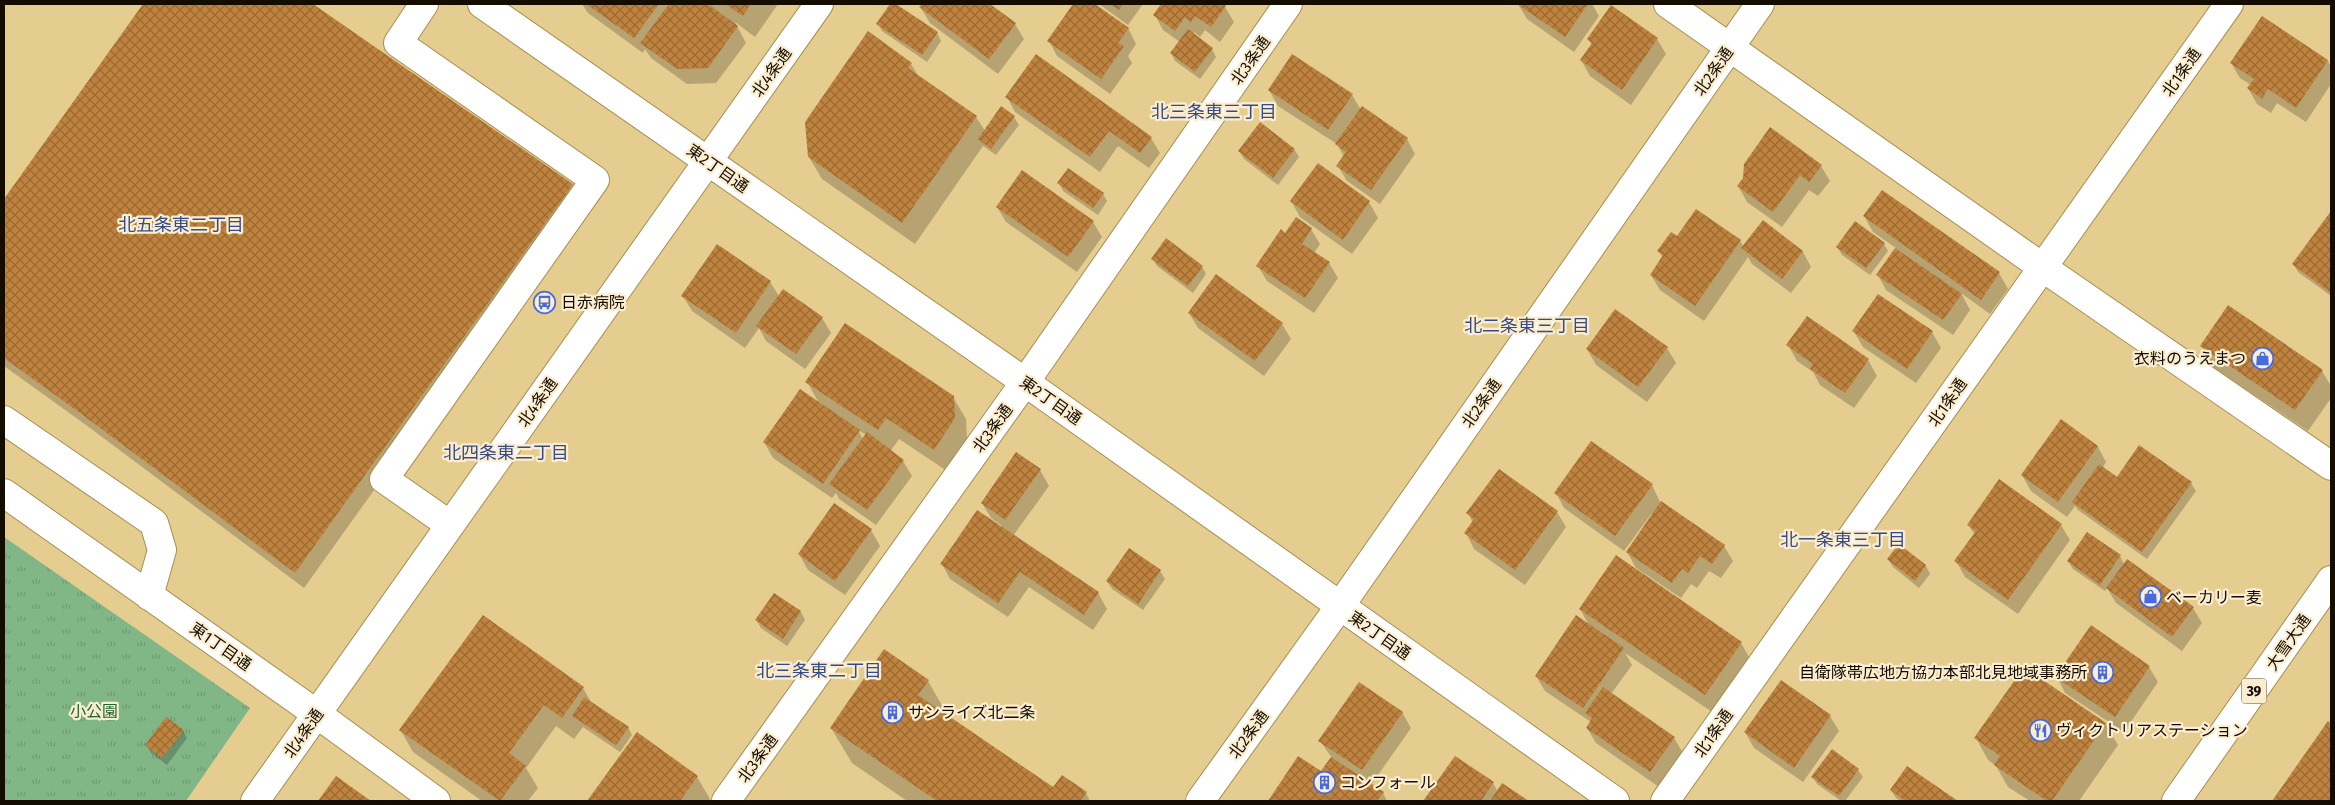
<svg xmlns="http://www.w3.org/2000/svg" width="2335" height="805" viewBox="0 0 2335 805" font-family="'Fira Sans Condensed','Noto Sans JP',sans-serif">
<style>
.park{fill:url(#park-tufts)}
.shadow{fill:#0003;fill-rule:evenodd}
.building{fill:url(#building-cross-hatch)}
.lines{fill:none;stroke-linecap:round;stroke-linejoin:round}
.minor-casing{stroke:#a78e53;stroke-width:30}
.highway-casing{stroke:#a78e53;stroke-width:30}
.minor{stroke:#fff;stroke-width:28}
.highway{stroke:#fff;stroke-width:28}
.labels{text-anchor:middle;stroke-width:4.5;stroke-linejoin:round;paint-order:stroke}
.shield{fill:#fbeed0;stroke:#5a503e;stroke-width:1}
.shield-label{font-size:15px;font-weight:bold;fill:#150c00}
.street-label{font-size:16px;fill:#150c00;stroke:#fbeed0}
.poi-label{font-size:16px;fill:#150c00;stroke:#fbeed0;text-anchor:start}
.park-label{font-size:16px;fill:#1d662d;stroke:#fbeed0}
.neighbourhood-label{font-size:18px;fill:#374c86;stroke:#fbeed0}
</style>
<defs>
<pattern id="park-tufts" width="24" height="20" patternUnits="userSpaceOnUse" patternTransform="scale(1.25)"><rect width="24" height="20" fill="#81b687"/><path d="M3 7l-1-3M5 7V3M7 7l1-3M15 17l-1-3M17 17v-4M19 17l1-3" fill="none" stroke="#6f9b73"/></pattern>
<pattern id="building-cross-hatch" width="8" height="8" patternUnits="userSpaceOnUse" patternTransform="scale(1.25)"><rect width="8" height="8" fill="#bf833f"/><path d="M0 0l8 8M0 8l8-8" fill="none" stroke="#9a6a32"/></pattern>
</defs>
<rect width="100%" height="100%" fill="#e5cc8f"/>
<path class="park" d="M 4,537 L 250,708 L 186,801 L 4,801 Z"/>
<path class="shadow" d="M 145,4 L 311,4 L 572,185 L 581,201 L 304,588 L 86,425 L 4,366 L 4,201 Z
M 582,4 L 778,4 L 755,37 L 735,22 L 746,43 L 716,83 L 687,84 L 651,58 L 645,49 L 643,53 L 588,13 Z
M 892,4 L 937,33 L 941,41 L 927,62 L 882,31 L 878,24 Z
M 924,4 L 987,4 L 1015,24 L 1024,39 L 998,74 L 930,23 L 921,8 Z
M 1075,4 L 1093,4 L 1128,28 L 1136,44 L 1128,56 L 1132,63 L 1110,94 L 1057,56 L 1049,41 Z
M 1099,4 L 1143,4 L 1128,25 Z
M 1162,4 L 1221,4 L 1225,7 L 1234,22 L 1220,42 L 1205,30 L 1200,37 L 1194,32 L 1193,34 L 1212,49 L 1216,57 L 1200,79 L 1175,61 L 1171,53 L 1180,42 L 1163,30 L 1155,15 Z
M 1518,4 L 1592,4 L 1599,16 L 1574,52 L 1527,19 Z
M 2262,18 L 2328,61 L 2331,67 L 2331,84 L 2306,122 L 2277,103 L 2271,113 L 2257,104 L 2248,88 L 2251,85 L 2240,78 L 2231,63 Z
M 1588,39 L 1657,39 L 1666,54 L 1631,105 L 1590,76 L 1581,60 L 1592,45 Z
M 911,64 L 919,77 L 976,117 L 985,131 L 1002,108 L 1014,117 L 1019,125 L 996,155 L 983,146 L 915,244 L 822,179 L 809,157 Z
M 1269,90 L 1352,95 L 1361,110 L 1407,139 L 1415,154 L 1380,204 L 1347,181 L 1338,166 L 1344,157 L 1337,144 L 1278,106 Z
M 1007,97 L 1151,138 L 1160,153 L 1149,168 L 1118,146 L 1100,172 L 1015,112 Z
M 1294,149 L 1299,157 L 1278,185 L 1244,159 L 1239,151 Z
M 1318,165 L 1369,202 L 1378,218 L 1352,254 L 1300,217 L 1291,201 Z
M 1821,166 L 1830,181 L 1818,196 L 1809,190 L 1782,227 L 1747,202 L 1738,186 Z
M 1059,183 L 1103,194 L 1107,201 L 1098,215 L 1063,191 Z
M 997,207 L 1093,222 L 1102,237 L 1077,272 L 1006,222 Z
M 2331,213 L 2331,296 L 2298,272 L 2294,265 Z
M 1864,216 L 1999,273 L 2008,289 L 1990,314 L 1961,293 L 1970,310 L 1953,335 L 1886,290 L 1878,275 L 1896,248 L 1873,232 Z
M 1311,229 L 1320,244 L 1314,253 L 1329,263 L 1338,278 L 1314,313 L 1267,281 L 1258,266 L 1286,234 Z
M 1677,238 L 1740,241 L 1744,247 L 1803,252 L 1811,267 L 1791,293 L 1752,264 L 1748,257 L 1704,321 L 1660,290 L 1651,275 L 1663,258 L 1659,252 Z
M 1884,244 L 1888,251 L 1870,275 L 1842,255 L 1837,247 Z
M 717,246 L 770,282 L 779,296 L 822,318 L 831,333 L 805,369 L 766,341 L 759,328 L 745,348 L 692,311 L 683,296 Z
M 1153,259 L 1202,267 L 1206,274 L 1193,293 L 1157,266 Z
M 1189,313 L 1282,324 L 1291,339 L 1264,376 L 1198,328 Z
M 1854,332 L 1932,332 L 1941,348 L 1916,383 L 1863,347 Z
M 1788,345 L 1868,360 L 1877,376 L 1854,408 L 1820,385 L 1813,372 L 1797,361 Z
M 2202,346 L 2322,371 L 2331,386 L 2331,398 L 2308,431 L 2214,368 Z
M 1667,348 L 1676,363 L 1647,402 L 1596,365 L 1587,349 Z
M 807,382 L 953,397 L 966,419 L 967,440 L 947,471 L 899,439 L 890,452 L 903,461 L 912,476 L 876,525 L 839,499 L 836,493 L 832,498 L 773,458 L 764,442 L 819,403 ZM 858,430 L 866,435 L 863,439 Z
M 2062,421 L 2098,447 L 2106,462 L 2103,467 L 2118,478 L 2140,447 L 2191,483 L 2196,491 L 2147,559 L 2078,510 L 2075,506 L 2067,517 L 2031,491 L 2022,475 Z
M 1040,470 L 1049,486 L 1013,536 L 1098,593 L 1107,609 L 1093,630 L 1029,587 L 1008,617 L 950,579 L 942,564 L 1002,526 L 991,518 L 982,503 Z
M 1499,471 L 1557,512 L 1566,527 L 1525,585 L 1474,549 L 1466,533 L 1473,523 L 1468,513 Z
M 1652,485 L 1660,502 L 1724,546 L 1733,561 L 1721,578 L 1709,571 L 1697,588 L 1691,584 L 1681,598 L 1636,568 L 1627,552 L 1653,515 L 1652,513 L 1624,551 L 1564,508 L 1556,493 Z
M 1968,525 L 2061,525 L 2070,540 L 2018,614 L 1965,577 L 1956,561 L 1975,535 Z
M 871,530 L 880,546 L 845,595 L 808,570 L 799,554 Z
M 1899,546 L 1926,566 L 1930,574 L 1919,588 L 1893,567 L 1888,559 Z
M 2120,556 L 2124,564 L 2193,608 L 2202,623 L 2182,651 L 2116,603 L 2107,588 L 2105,591 L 2073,569 L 2068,561 Z
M 1160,571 L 1165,579 L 1143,610 L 1112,589 L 1107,581 Z
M 774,595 L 801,612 L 805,620 L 787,646 L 761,628 L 757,621 Z
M 1580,609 L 1741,643 L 1753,664 L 1718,716 L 1625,653 L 1632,665 L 1611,694 L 1674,738 L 1683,753 L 1659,787 L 1596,743 L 1587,728 L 1591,722 L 1545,691 L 1536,676 L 1590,627 Z
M 2149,667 L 2158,682 L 2124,732 L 2065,693 L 2057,677 Z
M 928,681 L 948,716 L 1053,789 L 1086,793 L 1090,801 L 907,801 L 852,763 L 831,728 Z
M 583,688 L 592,704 L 628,727 L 632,735 L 620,752 L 583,727 L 574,739 L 556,726 L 526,768 L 538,788 L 528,801 L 482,801 L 413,752 L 401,731 Z
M 1402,712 L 1411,728 L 1371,785 L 1383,793 L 1387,801 L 1269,801 L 1299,758 L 1321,773 L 1332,758 L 1320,741 Z
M 1830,716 L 1839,731 L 1803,782 L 1754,748 L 1745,732 Z
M 2105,723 L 2118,745 L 2079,801 L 2030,801 L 2008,787 L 1996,766 L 1988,760 L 1976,738 Z
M 2328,723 L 2331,725 L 2331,801 L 2273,801 Z
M 183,731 L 187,738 L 167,765 L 151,753 L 146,745 Z
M 637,734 L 697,777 L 710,799 L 708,801 L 589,801 Z
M 1455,758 L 1493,783 L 1498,792 L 1503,785 L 1526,801 L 1425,801 Z
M 1907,767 L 1956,801 L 1900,801 L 1896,798 L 1891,790 Z
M 1858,770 L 1863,777 L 1845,801 L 1841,801 L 1817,784 L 1813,777 Z"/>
<path class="building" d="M 143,4 L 313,4 L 573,184 L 295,573 L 76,410 L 4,358 L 4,199 Z
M 586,4 L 659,4 L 634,38 Z
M 669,4 L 708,4 L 738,26 L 708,68 L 677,69 L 640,43 Z
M 725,4 L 751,4 L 743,16 Z
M 890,4 L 896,4 L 938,32 L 922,55 L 876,24 Z
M 922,4 L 990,4 L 1016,23 L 989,59 L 919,7 Z
M 1073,4 L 1095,4 L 1129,28 L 1118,43 L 1124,46 L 1101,79 L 1047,41 Z
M 1110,4 L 1123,4 L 1119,10 Z
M 1161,4 L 1223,4 L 1226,6 L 1211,27 L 1195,16 L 1191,22 L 1185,17 L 1175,31 L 1153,15 Z
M 1517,4 L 1588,4 L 1565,37 Z
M 1611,5 L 1658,38 L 1622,90 L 1580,60 L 1592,43 L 1587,39 Z
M 2262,16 L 2328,60 L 2296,108 L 2268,89 L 2262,99 L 2247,88 L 2254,79 L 2230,63 Z
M 1188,29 L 1213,48 L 1195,72 L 1170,53 Z
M 868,31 L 912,63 L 908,68 L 977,116 L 902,223 L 808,157 L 805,122 Z
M 1036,54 L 1152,137 L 1140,153 L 1109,131 L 1090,157 L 1005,97 Z
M 1292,54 L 1353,94 L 1328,130 L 1268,90 Z
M 1001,106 L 1015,116 L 991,149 L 978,139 Z
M 1362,106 L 1408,138 L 1371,190 L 1336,166 L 1346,152 L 1335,144 Z
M 1260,122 L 1295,149 L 1273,178 L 1238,151 Z
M 1770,127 L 1822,165 L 1809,182 L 1800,175 L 1773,212 L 1737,186 L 1743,178 L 1744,164 Z
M 1318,163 L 1370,201 L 1343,240 L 1290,201 Z
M 1068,168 L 1104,193 L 1093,208 L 1057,183 Z
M 1022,170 L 1094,221 L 1068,257 L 996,207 Z
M 1882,190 L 2000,272 L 1981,300 L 1863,216 Z
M 1696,209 L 1741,240 L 1695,306 L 1650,275 L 1663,255 L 1657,251 L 1671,232 L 1677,236 Z
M 2331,211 L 2331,293 L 2292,264 Z
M 1296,217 L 1312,228 L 1302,244 L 1330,262 L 1305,298 L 1256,266 L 1281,229 L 1285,233 Z
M 1763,220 L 1803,251 L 1782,279 L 1741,248 Z
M 1855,221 L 1885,243 L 1866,268 L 1836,247 Z
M 1166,238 L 1203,266 L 1188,286 L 1151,259 Z
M 717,244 L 771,281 L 736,333 L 681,296 Z
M 1895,248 L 1962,294 L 1943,320 L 1876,275 Z
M 1216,274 L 1283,323 L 1255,361 L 1188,313 Z
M 783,289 L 823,317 L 796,354 L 756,326 Z
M 1878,294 L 1933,331 L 1907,369 L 1852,331 Z
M 2228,305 L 2323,370 L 2295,410 L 2200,346 Z
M 1615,309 L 1668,347 L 1638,387 L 1586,349 Z
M 1807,316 L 1869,359 L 1845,393 L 1810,369 L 1813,364 L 1786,345 Z
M 845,323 L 954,396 L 955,418 L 934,450 L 886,418 L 878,430 L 805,382 Z
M 800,389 L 860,430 L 823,484 L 763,442 Z
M 2061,419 L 2098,446 L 2058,502 L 2021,475 Z
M 867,432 L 904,460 L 867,510 L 829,484 Z
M 1591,441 L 1653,484 L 1615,536 L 1554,493 Z
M 2139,445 L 2192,482 L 2142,552 L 2072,502 L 2099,464 L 2117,477 Z
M 1016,452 L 1041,469 L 1005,520 L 981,503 Z
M 1499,469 L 1558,511 L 1515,570 L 1464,533 L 1474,519 L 1466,513 Z
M 1999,479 L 2062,524 L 2008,600 L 1954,561 L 1976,531 L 1967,525 Z
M 1661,501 L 1725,545 L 1712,564 L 1700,556 L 1688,573 L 1682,569 L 1672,583 L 1626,552 Z
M 834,503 L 872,529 L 835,581 L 798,554 Z
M 977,510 L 1099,592 L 1084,615 L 1020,572 L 998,603 L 940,564 Z
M 2087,532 L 2121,555 L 2100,585 L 2067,561 Z
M 1899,544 L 1926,565 L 1915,581 L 1887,559 Z
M 1129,548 L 1161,570 L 1138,604 L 1106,581 Z
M 1616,555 L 1742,642 L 1705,695 L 1579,609 Z
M 2127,559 L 2194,607 L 2172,637 L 2106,588 Z
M 774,593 L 801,611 L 783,639 L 755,620 Z
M 483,615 L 584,687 L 562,718 L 544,705 L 509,753 L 526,766 L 500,801 L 399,730 Z
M 1576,615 L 1624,648 L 1583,708 L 1535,676 Z
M 2091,625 L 2150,666 L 2115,717 L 2055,677 Z
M 884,649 L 929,680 L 918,695 L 1053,787 L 1062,775 L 1087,792 L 1080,801 L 937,801 L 830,728 Z
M 2024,667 L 2106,723 L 2052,801 L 2047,801 L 1994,765 L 2000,756 L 1974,738 Z
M 1781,680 L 1831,715 L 1794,768 L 1744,732 Z
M 1359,682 L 1403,712 L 1362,770 L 1318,741 Z
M 1603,687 L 1675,737 L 1650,772 L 1586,728 L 1592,718 L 1585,713 Z
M 584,697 L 629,727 L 616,745 L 572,716 Z
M 166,717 L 184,730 L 162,758 L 145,745 Z
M 2328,721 L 2331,724 L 2331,801 L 2272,801 Z
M 637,732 L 698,776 L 680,801 L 587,801 Z
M 1832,749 L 1859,769 L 1839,796 L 1811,777 Z
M 1298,756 L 1321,771 L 1331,757 L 1384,792 L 1377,801 L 1268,801 Z
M 1455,756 L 1494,782 L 1481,801 L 1423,801 Z
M 1907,766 L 1958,801 L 1905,801 L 1890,790 Z
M 336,776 L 371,801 L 318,801 Z
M 1502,783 L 1529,801 L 1490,801 Z"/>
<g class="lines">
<defs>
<path id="minor" d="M 424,4 L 398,43 L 595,180 L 384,479 L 450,525
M 482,4 L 1025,382 L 1615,801
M 1668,4 L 2042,267 L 2331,466
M 4,420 L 154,523 L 162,550 L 149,596
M 4,493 L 317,714 L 436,801
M 255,801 L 819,4
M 726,801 L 1025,382 L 1288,4
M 1200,801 L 1340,606 L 1760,4
M 1665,801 L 2229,4"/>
<path id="highway" d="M 2176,801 L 2331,580"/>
</defs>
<use href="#minor" class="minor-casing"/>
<use href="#highway" class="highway-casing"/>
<use href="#minor" class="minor"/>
<use href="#highway" class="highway"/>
</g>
<defs>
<symbol id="bus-ring" viewBox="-11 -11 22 22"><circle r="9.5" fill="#fbeed0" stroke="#476bde" stroke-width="1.5"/><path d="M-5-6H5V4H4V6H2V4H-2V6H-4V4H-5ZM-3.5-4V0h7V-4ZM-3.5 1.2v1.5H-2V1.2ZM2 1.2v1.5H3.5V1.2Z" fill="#476bde"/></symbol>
<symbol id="shop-ring" viewBox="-11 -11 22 22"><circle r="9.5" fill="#fbeed0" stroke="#476bde" stroke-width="1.5"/><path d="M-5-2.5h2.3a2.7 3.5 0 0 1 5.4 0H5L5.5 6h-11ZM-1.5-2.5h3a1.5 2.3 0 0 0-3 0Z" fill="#476bde"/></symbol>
<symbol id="building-ring" viewBox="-11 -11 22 22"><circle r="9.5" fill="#fbeed0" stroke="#476bde" stroke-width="1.5"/><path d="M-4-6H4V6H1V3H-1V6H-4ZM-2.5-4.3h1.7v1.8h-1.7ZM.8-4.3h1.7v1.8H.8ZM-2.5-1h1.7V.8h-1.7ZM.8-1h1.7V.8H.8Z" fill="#476bde"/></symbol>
<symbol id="restaurant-ring" viewBox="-11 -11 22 22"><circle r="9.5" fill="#fbeed0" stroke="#476bde" stroke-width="1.5"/><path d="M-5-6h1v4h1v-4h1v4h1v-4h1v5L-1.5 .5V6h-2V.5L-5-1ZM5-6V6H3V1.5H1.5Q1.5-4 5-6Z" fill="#476bde"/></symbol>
</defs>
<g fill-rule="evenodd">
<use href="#bus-ring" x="532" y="290" width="25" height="25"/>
<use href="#shop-ring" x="2250" y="346" width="25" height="25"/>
<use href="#shop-ring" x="2138" y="584" width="25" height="25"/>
<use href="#building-ring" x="2090" y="660" width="25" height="25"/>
<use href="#building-ring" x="880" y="700" width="25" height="25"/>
<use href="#restaurant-ring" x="2028" y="718" width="25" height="25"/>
<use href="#building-ring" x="1312" y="770" width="25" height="25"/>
</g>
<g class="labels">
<rect class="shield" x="2241.5" y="678.5" width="25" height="25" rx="4"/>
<g class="shield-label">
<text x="2254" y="696">39</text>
</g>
<g class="street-label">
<text transform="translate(1250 60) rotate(-55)" y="6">北3条通</text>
<text transform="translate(1713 71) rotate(-55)" y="6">北2条通</text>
<text transform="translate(771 72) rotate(-55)" y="6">北4条通</text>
<text transform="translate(2181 72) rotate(-55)" y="6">北1条通</text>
<text transform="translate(718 168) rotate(35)" y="6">東2丁目通</text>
<text transform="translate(1051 400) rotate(35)" y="6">東2丁目通</text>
<text transform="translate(537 402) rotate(-55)" y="6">北4条通</text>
<text transform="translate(1947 402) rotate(-55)" y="6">北1条通</text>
<text transform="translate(1481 403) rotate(-55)" y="6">北2条通</text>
<text transform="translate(992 428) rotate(-54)" y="6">北3条通</text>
<text transform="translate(1380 635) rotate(35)" y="6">東2丁目通</text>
<text transform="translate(2288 642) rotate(-55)" y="6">大雪大通</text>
<text transform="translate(221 646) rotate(35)" y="6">東1丁目通</text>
<text transform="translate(303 733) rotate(-55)" y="6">北4条通</text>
<text transform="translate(1713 733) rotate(-55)" y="6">北1条通</text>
<text transform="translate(1248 734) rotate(-54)" y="6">北2条通</text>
<text transform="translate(757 758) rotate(-54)" y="6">北3条通</text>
</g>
<g class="poi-label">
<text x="561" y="308">日赤病院</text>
<text x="2246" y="364" text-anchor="end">衣料のうえまつ</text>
<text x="2166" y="603">ベーカリー麦</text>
<text x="2087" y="678" text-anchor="end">自衛隊帯広地方協力本部北見地域事務所</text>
<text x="908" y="718">サンライズ北二条</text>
<text x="2056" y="736">ヴィクトリアステーション</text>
<text x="1340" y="788">コンフォール</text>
</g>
<g class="park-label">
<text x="94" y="717">小公園</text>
</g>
<g class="neighbourhood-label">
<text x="1214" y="118">北三条東三丁目</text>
<text x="181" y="231">北五条東二丁目</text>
<text x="1527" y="332">北二条東三丁目</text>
<text x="506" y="459">北四条東二丁目</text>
<text x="1843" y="546">北一条東三丁目</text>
<text x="819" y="677">北三条東二丁目</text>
</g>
</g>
<rect width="2335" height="805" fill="none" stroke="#150c00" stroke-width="10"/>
</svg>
